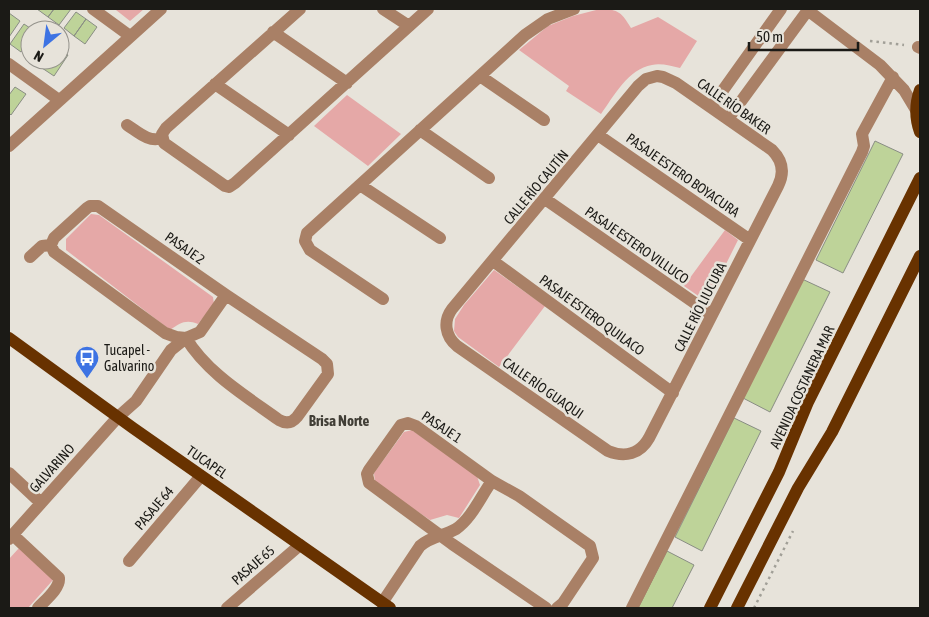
<svg xmlns="http://www.w3.org/2000/svg" width="929" height="617" viewBox="0 0 929 617" font-family="'Asap Condensed',sans-serif">
<style>
.green{fill:#e5a8a7}
.building{fill:#bed399;stroke:#898d84}
.lines{fill:none;stroke-linecap:round;stroke-linejoin:round}
.path{stroke:#a19f97;stroke-width:2.5;stroke-dasharray:2.5 4;stroke-linecap:butt}
.minor{stroke:#a98066;stroke-width:12}
.major{stroke:#683200;stroke-width:12}
.labels{text-anchor:middle;stroke-width:5;stroke-linejoin:round;paint-order:stroke}
.street-label{font-size:14px;fill:#1b1a16;stroke:#e7e3da}
.poi-label{font-size:14px;fill:#1b1a16;stroke:#e7e3da;text-anchor:start}
.neighbourhood-label{font-size:15px;font-weight:bold;fill:#413e36;stroke:#e7e3da}
</style>
<rect width="100%" height="100%" fill="#e7e3da"/>
<path class="green" d="M 117,9 L 144,9 L 130,21 L 116,10 Z
M 600,9 C 619,9 622,13 631,28 L 658,17 L 697,41 L 680,68 C 671,66 661,63 652,65 C 628,69 614,96 601,114 L 566,91 L 569,86 L 519,50 L 548,26 L 573,16 Z
M 347,95 L 401,134 L 368,166 L 314,126 Z
M 91,214 L 99,215 L 213,297 L 214,304 L 198,324 C 186,319 180,323 170,330 L 66,250 L 66,239 Z
M 725,230 L 738,240 L 707,302 L 684,286 Z
M 494,270 L 545,306 L 499,367 L 458,337 L 454,331 L 455,319 L 464,305 Z
M 412,430 L 477,476 L 480,485 L 459,518 L 447,515 L 430,520 L 375,483 L 374,473 L 404,432 Z
M 19,548 L 53,580 L 28,608 L 9,608 L 9,559 Z"/>
<path class="building" d="M 37,9 L 54,9 L 48,17 Z
M 54,9 L 71,9 L 59,25 L 48,17 Z
M 76,12 L 86,19 L 74,36 L 64,28 Z
M 9,13 L 20,21 L 9,37 Z
M 86,19 L 97,27 L 85,44 L 74,36 Z
M 24,24 L 33,30 L 30,30 L 30,39 L 21,52 L 10,44 Z
M 60,50 L 68,55 L 54,76 L 42,68 L 48,60 L 60,60 Z
M 15,87 L 26,94 L 11,115 L 9,113 L 9,95 Z
M 875,141 L 903,154 L 843,273 L 816,260 Z
M 802,279 L 830,292 L 770,412 L 743,398 Z
M 734,418 L 761,431 L 702,551 L 675,537 Z
M 667,551 L 694,565 L 672,608 L 638,608 Z"/>
<g class="lines">
<path class="path" d="M 870,41 L 904,45
M 754,608 L 793,531"/>
<path class="minor" d="M 93,9 L 130,36
M 300,9 L 166,128 L 162,134 L 164,143 L 225,186 L 229,187 L 235,183 L 428,9
M 383,9 L 409,26
M 806,9 L 880,65 L 904,90 L 916,110
M 273,32 L 347,83
M 918,47 L 920,48
M 9,64 L 59,100
M 480,76 L 544,120
M 657,76 L 663,77 L 676,83 L 772,150 C 782,160 785,172 778,186 L 649,438 C 640,454 625,458 608,451 L 457,346 C 445,336 443,321 452,309 L 638,86 L 646,79 Z
M 215,84 L 289,135
M 711,107 L 781,9
M 728,119 L 808,10
M 127,125 C 138,132 149,143 162,138
M 420,130 L 489,178
M 598,135 L 750,240
M 9,146 L 161,9
M 360,185 L 440,238
M 545,199 L 712,315
M 51,245 L 54,238 L 87,208 L 90,206 L 98,206 L 226,295 L 322,359 L 327,364 L 328,374 L 297,417 C 292,423 286,424 279,420 C 246,396 207,373 186,338
M 51,245 L 54,252 L 165,333 L 176,337 L 186,338
M 30,257 L 42,246 L 51,245
M 493,261 L 673,393
M 383,299 L 310,250 L 305,241 L 307,233 L 525,35 L 548,19 L 574,9
M 9,473 L 41,503
M 13,535 L 59,578 C 60,589 45,600 38,608
M 9,539 L 118,417 L 136,401 L 171,350 L 186,338 L 200,332 L 226,295
M 129,561 L 201,476
M 382,603 L 420,546 C 431,536 444,536 456,529 C 472,518 481,496 492,481
M 227,608 L 300,545
M 546,608 L 452,544 L 369,483 L 367,474 L 369,470 L 401,425 L 408,423 L 416,426 L 492,481 L 519,496 L 590,546 L 593,558 L 563,603 L 557,608
M 632,608 L 862,152 L 864,146 L 862,134 L 893,77"/>
<path class="major" d="M 920,90 C 915,104 915,118 920,132
M 9,338 L 133,428 L 390,608
M 710,608 L 779,472 L 808,402 L 920,178
M 737,608 L 798,488 L 832,432 L 920,256"/>
</g>
<defs>
<symbol id="bus-pin" viewBox="-11 -11 22 30"><path d="M0 17L-7.5 6A9.5 9.5 0 1 1 7.5 6Z" fill="#3d73e3" stroke="#e7e3da"/><path d="M-5-6H5V4H4V6H2V4H-2V6H-4V4H-5ZM-3.5-4V0h7V-4ZM-3.5 1.2v1.5H-2V1.2ZM2 1.2v1.5H3.5V1.2Z" fill="#fff"/></symbol>
</defs>
<g fill-rule="evenodd">
<use href="#bus-pin" x="73" y="344" width="28" height="38"/>
</g>
<g class="labels">
<g class="street-label">
<text transform="translate(734 106) rotate(35)" y="5">CALLE RÍO BAKER</text>
<text transform="translate(683 175) rotate(35)" y="5">PASAJE ESTERO BOYACURA</text>
<text transform="translate(536 187) rotate(-50)" y="5">CALLE RÍO CAUTÍN</text>
<text transform="translate(637 245) rotate(35)" y="5">PASAJE ESTERO VILLUCO</text>
<text transform="translate(185 248) rotate(35)" y="5">PASAJE 2</text>
<text transform="translate(700 307) rotate(-63)" y="5">CALLE RÍO LIUCURA</text>
<text transform="translate(592 315) rotate(36)" y="5">PASAJE ESTERO QUILACO</text>
<text transform="translate(802 387) rotate(-65)" y="5">AVENIDA COSTANERA MAR</text>
<text transform="translate(543 388) rotate(35)" y="5">CALLE RÍO GUAQUI</text>
<text transform="translate(442 427) rotate(34)" y="5">PASAJE 1</text>
<text transform="translate(207 462) rotate(35)" y="5">TUCAPEL</text>
<text transform="translate(52 468) rotate(-48)" y="5">GALVARINO</text>
<text transform="translate(154 508) rotate(-50)" y="5">PASAJE 64</text>
<text transform="translate(253 565) rotate(-41)" y="5">PASAJE 65</text>
</g>
<g class="poi-label">
<text x="104" y="355">Tucapel -<tspan x="104" dy="16">Galvarino</tspan></text>
</g>
<g class="neighbourhood-label">
<text x="339" y="426">Brisa Norte</text>
</g>
</g>
<rect width="929" height="617" fill="none" stroke="#1b1a16" stroke-width="20"/>
<g transform="translate(45 45) rotate(209)"><circle r="24" fill="#e7e3da" stroke="#95938c"/>
<path d="M0-4L9 19L0 12L-9 19Z" fill="#3d73e3"/>
<text y="-8" font-size="14" font-weight="bold" text-anchor="middle" fill="#1b1a16">N</text>
</g>
<path d="M749 42v8h109v-8" fill="none" stroke="#1b1a16" stroke-width="2.5"/>
<text x="756" y="42" font-size="15" fill="#1b1a16" stroke="#e7e3da" stroke-width="4" paint-order="stroke">50 m</text>
</svg>
